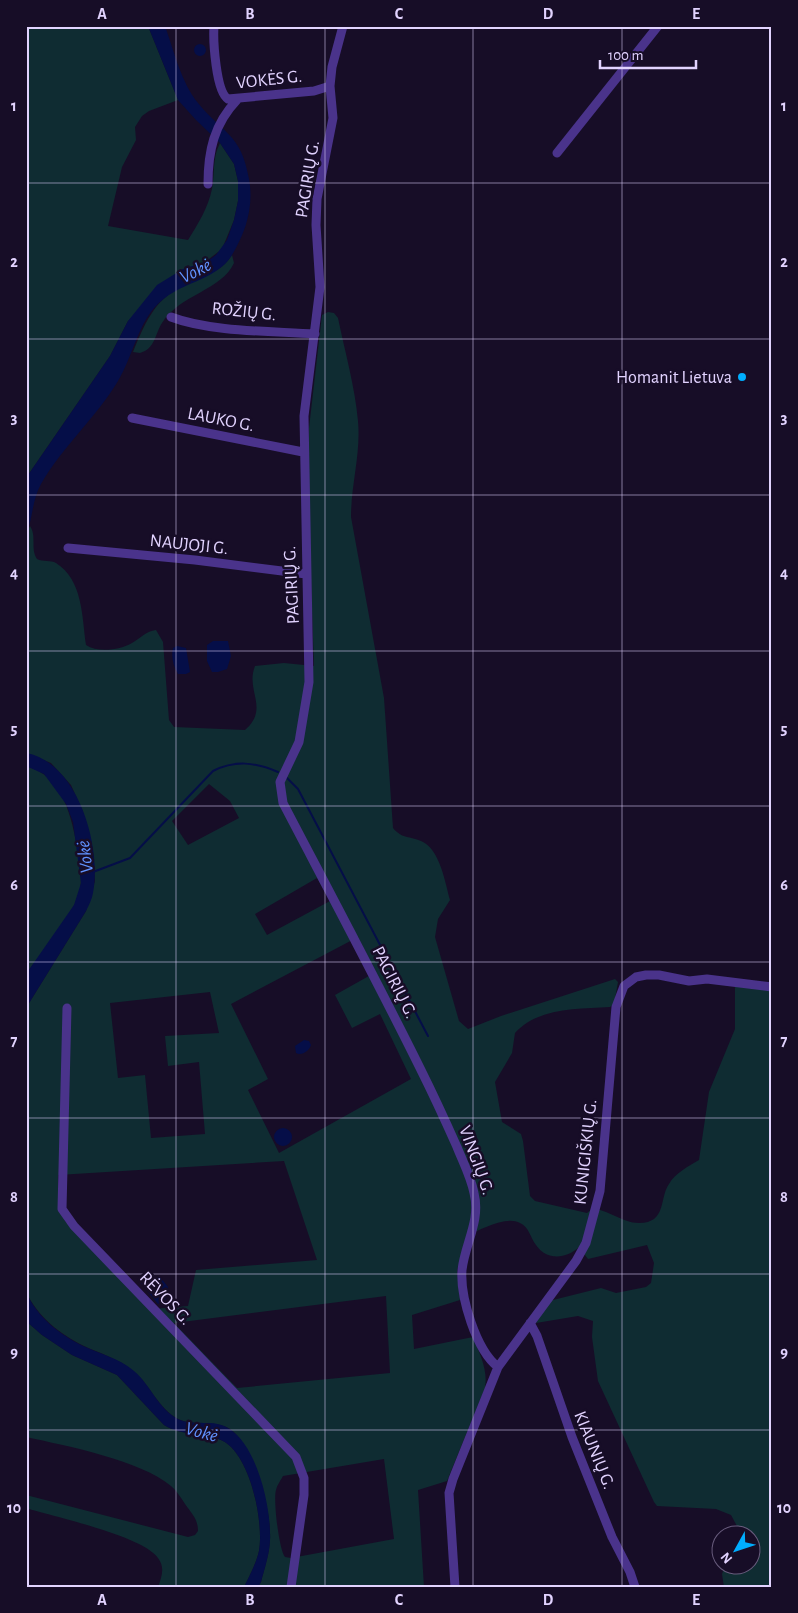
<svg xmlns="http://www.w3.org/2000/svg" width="798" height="1613" viewBox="0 0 798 1613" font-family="'Alegreya Sans',sans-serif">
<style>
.green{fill:#0f2c32;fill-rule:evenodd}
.water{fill:#050e48}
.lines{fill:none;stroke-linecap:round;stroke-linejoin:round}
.stream{stroke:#050e48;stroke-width:2}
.minor{stroke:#4a338b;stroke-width:9}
.grid{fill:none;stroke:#e2d3ff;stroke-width:1;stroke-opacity:0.55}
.poi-dot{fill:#00adfe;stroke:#170d27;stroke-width:2}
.labels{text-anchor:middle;stroke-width:5;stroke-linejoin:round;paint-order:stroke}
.street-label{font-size:18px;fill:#e2d3ff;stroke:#170d27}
.poi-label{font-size:18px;fill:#e2d3ff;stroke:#170d27;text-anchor:end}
.water-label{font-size:19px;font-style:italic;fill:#6193ff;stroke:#170d27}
.neatline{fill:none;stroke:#e2d3ff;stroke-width:2}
.grid-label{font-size:16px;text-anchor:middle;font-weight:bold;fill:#e2d3ff}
</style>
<rect width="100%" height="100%" fill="#170d27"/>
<path class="green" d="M 26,26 L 148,26 L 178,100 L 149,111 L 142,116 L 135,127 L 136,140 L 122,167 L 108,226 L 188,240 C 198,224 208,208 212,189 C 215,173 212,158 220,143 L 234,164 L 238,181 L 238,201 L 234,220 L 222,249 L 128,321 L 110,356 L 26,478 Z
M 232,255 L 234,263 C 222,290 179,295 162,323 C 155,334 155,349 140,353 L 133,352 C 144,325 154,301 180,287 C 200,276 219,275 232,255 Z
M 328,312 L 334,313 L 338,318 C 345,352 355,387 358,421 C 361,454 351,484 351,517 L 384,698 L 393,828 C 402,839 410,836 421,841 C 440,849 445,882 450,900 L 438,919 L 435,937 L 459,1021 L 468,1029 L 501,1016 L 615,979 L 618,982 L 614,1004 L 610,1007 C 577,1009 539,1007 515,1033 L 512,1053 L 495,1082 L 502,1122 L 521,1134 L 523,1141 L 530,1196 L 535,1201 L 587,1213 L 592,1209 C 608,1209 622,1223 639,1223 C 667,1223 659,1198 669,1184 C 675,1173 689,1166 699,1160 L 709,1092 L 735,1029 L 735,986 L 772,990 L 772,1587 L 724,1587 L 722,1574 L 725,1566 L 750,1566 L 750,1536 L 735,1535 L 738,1528 L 731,1515 L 716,1509 L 657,1506 L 654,1502 L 598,1381 L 592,1337 L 593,1321 L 578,1316 L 536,1323 L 549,1301 L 601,1288 L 616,1293 L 646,1287 L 651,1283 L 654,1263 L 647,1245 L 588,1259 L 579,1247 C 566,1259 547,1261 536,1245 C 530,1237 529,1227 520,1223 C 506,1215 481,1230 467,1235 L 457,1270 L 460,1300 L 412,1315 L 414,1349 L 473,1337 C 480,1355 488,1369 485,1388 L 447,1481 L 418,1490 L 424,1587 L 258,1587 L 261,1582 C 265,1566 271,1549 270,1533 C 270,1506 253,1445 230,1429 C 214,1419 194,1427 178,1419 C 158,1408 151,1386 134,1372 C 120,1359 101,1354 84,1346 C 60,1334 38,1317 26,1292 L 26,1008 L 86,911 L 95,881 L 92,846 L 83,812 L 71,785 L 51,763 L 26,753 L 26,535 L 30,526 C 37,536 30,549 37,559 C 43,562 51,560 56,563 C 83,580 82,617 86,645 C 98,653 120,650 132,643 C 141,638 146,631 156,630 L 163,642 L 169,720 L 174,727 L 245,730 C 270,708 245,691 255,666 L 284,663 L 314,666 L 308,496 L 309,428 L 322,315 ZM 209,784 L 230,801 L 239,818 L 188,845 L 172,821 ZM 317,878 L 330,901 L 267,935 L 255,914 ZM 358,937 L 376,972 L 335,995 L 352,1028 L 380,1014 L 411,1079 L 279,1153 L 248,1090 L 268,1079 L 231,1004 ZM 210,992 L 219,1033 L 165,1036 L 168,1066 L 199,1062 L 205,1134 L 151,1138 L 145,1075 L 118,1078 L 110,1003 ZM 284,1161 L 317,1260 L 196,1270 L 188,1306 L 152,1309 L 65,1221 L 58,1201 L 58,1175 ZM 386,1296 L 390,1373 L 237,1388 L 174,1323 ZM 384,1459 L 394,1539 L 291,1558 L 285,1557 C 279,1550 273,1499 276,1490 C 277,1485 281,1480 283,1476 Z
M 26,766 C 64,776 72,819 78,852 C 80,866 83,881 79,894 C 73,914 40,955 26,974 Z
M 26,1321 L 42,1335 L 72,1355 L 117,1375 L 164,1425 C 183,1437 204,1431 223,1441 C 251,1456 264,1523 259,1551 C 256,1564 250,1575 244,1587 L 158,1587 C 162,1576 165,1567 158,1558 C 143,1536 55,1517 26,1508 L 26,1495 L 188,1537 L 195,1535 L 198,1531 C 198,1519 192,1514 185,1504 C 181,1498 177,1491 171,1486 C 140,1460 67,1446 26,1437 Z"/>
<path class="water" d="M 148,26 L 165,26 C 174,51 181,82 198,103 C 223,134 241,133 249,179 C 254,206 246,232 232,255 C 216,282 178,281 155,307 C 137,327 132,358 118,381 C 96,418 62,447 41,484 C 32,500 33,518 26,535 L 26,478 L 110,356 L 128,321 L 157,285 L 183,269 L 208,261 L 216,255 L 227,240 L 234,220 L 238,201 L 238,181 L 234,164 L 220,143 L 196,120 L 178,100 Z
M194 50a6 6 0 1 1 12 0a6 6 0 1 1-12 0Z
M 213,641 L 228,641 L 231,656 L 227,669 L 218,672 L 212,672 L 207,661 L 207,645 Z
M 177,646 L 186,648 L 190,672 L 186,674 L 178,674 C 173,666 171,656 173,648 Z
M 26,753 C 78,762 102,847 93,893 C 92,899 89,905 86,911 L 26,1008 L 26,974 L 74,905 L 81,883 L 73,822 L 66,804 L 44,774 L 26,766 Z
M 304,1040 L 309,1041 L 311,1045 C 309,1051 302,1056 296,1053 L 295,1046 Z
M274 1137a9 9 0 1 1 18 0a9 9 0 1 1-18 0Z
M 147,1275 L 161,1278 L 168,1287 L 166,1299 L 158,1304 L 140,1282 Z
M 26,1292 C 37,1317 59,1334 83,1346 C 100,1354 119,1358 134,1371 C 151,1385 158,1410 180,1420 C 195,1426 213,1419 228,1428 C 256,1444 270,1503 270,1534 C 271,1550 265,1567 261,1582 L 258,1587 L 244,1587 C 250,1575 256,1564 259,1551 C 264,1523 251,1456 223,1441 C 204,1431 183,1437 164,1425 L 117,1375 L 72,1355 L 42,1335 L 26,1321 Z"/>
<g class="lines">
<path class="stream" d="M 287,778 L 298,789 L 428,1036
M 93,872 L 130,858 L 213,771 C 235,760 255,762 278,772"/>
<path class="minor" d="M 214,26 C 213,41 216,92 228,99 L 314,91 L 330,86
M 343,26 L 332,67 L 330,86 L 333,118 L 317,199 L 316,225 L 320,287 L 304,416 L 309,682 L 299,742 L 280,782 L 283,803 C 329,891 376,979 420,1068 C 433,1094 445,1120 457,1147 C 463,1162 471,1177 474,1193 C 481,1221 465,1243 462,1270 C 460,1297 476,1350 498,1367
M 557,153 L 658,26
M 208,184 C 208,151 214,124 237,100
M 171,317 C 210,332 272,331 315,334
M 132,418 L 303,452
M 68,548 L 195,560 L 306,574
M 67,1008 L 62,1209 L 74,1226 L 296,1457 L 304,1478 L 304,1495 L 291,1587
M 530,1323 L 537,1336 L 572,1437 L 612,1537 L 630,1572 L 635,1587
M 455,1587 L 449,1493 L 453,1479 L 498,1367 L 576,1261 L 586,1243 L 600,1191 L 616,1007 L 624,986 L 636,977 L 646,975 L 659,975 L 689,981 L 707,979 L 772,987"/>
</g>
<path class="grid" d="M 176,26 L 176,1587M 325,26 L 325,1587M 473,26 L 473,1587M 622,26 L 622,1587M 26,183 L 772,183M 26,339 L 772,339M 26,495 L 772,495M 26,651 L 772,651M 26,806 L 772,806M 26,962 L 772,962M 26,1118 L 772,1118M 26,1274 L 772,1274M 26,1430 L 772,1430"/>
<circle class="poi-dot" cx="742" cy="377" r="5"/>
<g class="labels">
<g class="street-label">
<text transform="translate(269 79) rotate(-6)" y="6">VOKĖS G.</text>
<text transform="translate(307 179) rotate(-81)" y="6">PAGIRIŲ G.</text>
<text transform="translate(244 311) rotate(6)" y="6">ROŽIŲ G.</text>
<text transform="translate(221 419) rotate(11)" y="6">LAUKO G.</text>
<text transform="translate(189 544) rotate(6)" y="6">NAUJOJI G.</text>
<text transform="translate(291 585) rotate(-93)" y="6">PAGIRIŲ G.</text>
<text transform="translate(395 982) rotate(63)" y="6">PAGIRIŲ G.</text>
<text transform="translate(585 1152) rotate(-84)" y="6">KUNIGIŠKIŲ G.</text>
<text transform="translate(477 1160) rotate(70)" y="6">VINGIŲ G.</text>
<text transform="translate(166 1298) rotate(46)" y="6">RĖVOS G.</text>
<text transform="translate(595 1450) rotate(68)" y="6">KIAUNIŲ G.</text>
</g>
<g class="poi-label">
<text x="732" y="383">Homanit Lietuva</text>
</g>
<g class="water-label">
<text transform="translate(195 270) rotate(-27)" y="7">Vokė</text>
<text transform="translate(84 857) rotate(-97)" y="7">Vokė</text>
<text transform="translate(202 1431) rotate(15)" y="7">Vokė</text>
</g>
</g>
<rect width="798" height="1613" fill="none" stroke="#170d27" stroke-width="55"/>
<g transform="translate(736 1550) rotate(230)"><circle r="24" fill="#170d27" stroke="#685c7d"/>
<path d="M0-4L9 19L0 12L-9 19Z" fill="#00adfe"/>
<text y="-8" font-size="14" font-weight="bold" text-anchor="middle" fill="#e2d3ff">N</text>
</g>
<path d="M600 60v8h96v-8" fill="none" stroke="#e2d3ff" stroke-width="2.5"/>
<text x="608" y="60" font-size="15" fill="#e2d3ff" stroke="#170d27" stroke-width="4" paint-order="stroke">100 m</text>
<rect x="28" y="28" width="742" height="1558" class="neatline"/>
<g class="grid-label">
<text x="102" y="19">A</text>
<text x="250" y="19">B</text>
<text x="399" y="19">C</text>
<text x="548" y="19">D</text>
<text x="696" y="19">E</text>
<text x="14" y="111">1</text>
<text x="784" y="111">1</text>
<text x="14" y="267">2</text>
<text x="784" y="267">2</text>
<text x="14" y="423">3</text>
<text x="784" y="423">3</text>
<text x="14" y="578">4</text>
<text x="784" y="578">4</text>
<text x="14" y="734">5</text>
<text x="784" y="734">5</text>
<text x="14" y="890">6</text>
<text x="784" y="890">6</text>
<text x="14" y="1046">7</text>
<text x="784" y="1046">7</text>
<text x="14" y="1202">8</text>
<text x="784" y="1202">8</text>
<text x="14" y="1357">9</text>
<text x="784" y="1357">9</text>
<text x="14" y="1513">10</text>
<text x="784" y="1513">10</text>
<text x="102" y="1605">A</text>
<text x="250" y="1605">B</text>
<text x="399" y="1605">C</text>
<text x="548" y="1605">D</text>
<text x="696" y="1605">E</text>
</g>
</svg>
